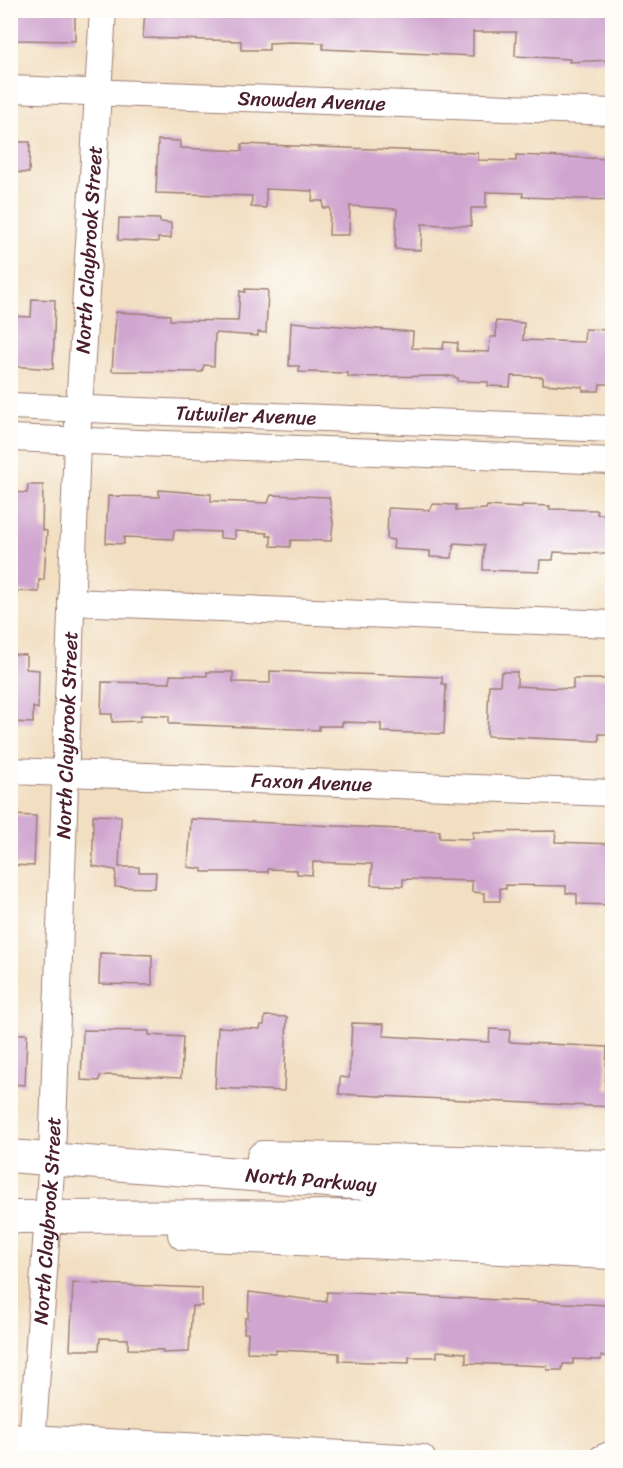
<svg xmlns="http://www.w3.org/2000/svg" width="623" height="1468" viewBox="0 0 623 1468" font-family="Sriracha,sans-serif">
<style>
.building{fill:#d0a6d0}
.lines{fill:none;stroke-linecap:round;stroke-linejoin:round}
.minor-casing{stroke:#9e7f76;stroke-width:28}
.major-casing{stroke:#9e7f76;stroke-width:34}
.minor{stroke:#fff;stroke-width:26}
.major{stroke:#fff;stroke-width:32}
.labels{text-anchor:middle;stroke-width:4.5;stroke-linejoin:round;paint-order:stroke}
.street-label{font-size:20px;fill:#4a1f2b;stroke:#fdfcf7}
</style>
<rect width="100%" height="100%" fill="#fdfcf7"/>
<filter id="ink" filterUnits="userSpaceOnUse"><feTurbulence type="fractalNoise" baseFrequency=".0167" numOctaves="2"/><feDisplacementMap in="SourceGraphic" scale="12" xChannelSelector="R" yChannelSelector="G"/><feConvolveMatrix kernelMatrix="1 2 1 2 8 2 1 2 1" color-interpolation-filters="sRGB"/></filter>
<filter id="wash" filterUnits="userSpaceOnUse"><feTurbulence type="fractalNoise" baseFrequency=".008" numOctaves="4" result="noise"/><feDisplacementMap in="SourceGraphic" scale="24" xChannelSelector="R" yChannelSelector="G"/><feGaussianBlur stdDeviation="1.35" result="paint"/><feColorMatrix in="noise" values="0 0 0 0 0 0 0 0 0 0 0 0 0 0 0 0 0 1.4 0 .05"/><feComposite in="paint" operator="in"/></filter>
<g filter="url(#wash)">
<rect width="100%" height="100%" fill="#f2dfc2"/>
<g id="blocks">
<path class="building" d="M 14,10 L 75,10 L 75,41 L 13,40 Z
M 145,10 L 612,11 L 612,60 L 569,62 L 570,59 L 515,56 L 516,32 L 473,32 L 473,56 L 323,49 L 323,43 L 291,42 L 269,43 L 269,50 L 241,50 L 241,41 L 143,38 Z
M 158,140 L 180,141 L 180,148 L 242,151 L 242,144 L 478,153 L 478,160 L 516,161 L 516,155 L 612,159 L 612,200 L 523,197 L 523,193 L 486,192 L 486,208 L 471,208 L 471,226 L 422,224 L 421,250 L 395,249 L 397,209 L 350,206 L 349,235 L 329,235 L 330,208 L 323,208 L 323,201 L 312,201 L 313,191 L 266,189 L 266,208 L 251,207 L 252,196 L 156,193 Z
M 10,142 L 30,142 L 29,173 L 10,172 Z
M 119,218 L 160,219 L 160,222 L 171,223 L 171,238 L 158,238 L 158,242 L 118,240 Z
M 245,289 L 268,290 L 266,333 L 258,332 L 258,336 L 215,333 L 214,366 L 204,365 L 202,372 L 112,371 L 116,312 L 170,315 L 170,320 L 238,321 L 240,291 L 245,292 Z
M 32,299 L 55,300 L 53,369 L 10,366 L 10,316 L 31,317 Z
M 496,321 L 524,323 L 523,340 L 584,342 L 585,329 L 612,330 L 612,384 L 600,384 L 599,391 L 583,391 L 583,387 L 543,384 L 543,377 L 511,376 L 510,387 L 488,386 L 488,382 L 458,381 L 458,378 L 450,376 L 348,377 L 348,373 L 299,372 L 299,366 L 289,366 L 291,322 L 413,332 L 412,348 L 443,349 L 444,342 L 458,343 L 457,351 L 489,352 L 490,337 L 496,337 Z
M 28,485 L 43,485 L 42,530 L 47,531 L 46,546 L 44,580 L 39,580 L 39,592 L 10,591 L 12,492 L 27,493 Z
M 159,490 L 211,494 L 211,501 L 268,503 L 271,495 L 329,497 L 333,523 L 331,541 L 291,540 L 290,547 L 271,546 L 271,536 L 267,536 L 267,533 L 235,531 L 235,539 L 220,538 L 220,532 L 174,530 L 173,539 L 124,537 L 124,544 L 106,543 L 108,496 L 159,497 Z
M 433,504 L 456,505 L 456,511 L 486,509 L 487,506 L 522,508 L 522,505 L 550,506 L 549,509 L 597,510 L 597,514 L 612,515 L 612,554 L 554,552 L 553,560 L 540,560 L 539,572 L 483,570 L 484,545 L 454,543 L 452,558 L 430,557 L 430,551 L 393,549 L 394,540 L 387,539 L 388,508 L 430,510 Z
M 10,654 L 26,655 L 26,669 L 39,670 L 38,709 L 33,707 L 33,723 L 12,722 Z
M 270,671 L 442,677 L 442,684 L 446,684 L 444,734 L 381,732 L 381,724 L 372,723 L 342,722 L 342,726 L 319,726 L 319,730 L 174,724 L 169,724 L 169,716 L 141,715 L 140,721 L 112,722 L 112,714 L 101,714 L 102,682 L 170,683 L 170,675 L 207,676 L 207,672 L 233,672 L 233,682 L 270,683 Z
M 501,672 L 517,672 L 517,686 L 573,689 L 573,679 L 612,679 L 612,734 L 599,734 L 599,741 L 487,736 L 489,685 L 500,685 Z
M 10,815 L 36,816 L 34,866 L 10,865 Z
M 93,815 L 121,816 L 119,867 L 139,867 L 139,872 L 156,872 L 155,888 L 115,887 L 116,870 L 93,866 Z
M 191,819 L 440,831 L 439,838 L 473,839 L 473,832 L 556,831 L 555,842 L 612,844 L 612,905 L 577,904 L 577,894 L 566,893 L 566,886 L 506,885 L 506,889 L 500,888 L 500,901 L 484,901 L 484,893 L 472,892 L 472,881 L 403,879 L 403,886 L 371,885 L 372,864 L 313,862 L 312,875 L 297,874 L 297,870 L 268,869 L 268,872 L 202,872 L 202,869 L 188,867 Z
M 100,953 L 152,955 L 152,985 L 99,984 Z
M 265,1016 L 287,1017 L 284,1091 L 215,1088 L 218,1027 L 260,1029 L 261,1025 L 264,1025 Z
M 352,1023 L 384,1024 L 383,1036 L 489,1042 L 490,1029 L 510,1030 L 509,1042 L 607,1047 L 605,1089 L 612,1090 L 612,1107 L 339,1094 L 340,1077 L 349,1078 Z
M 83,1030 L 149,1031 L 149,1035 L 183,1037 L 181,1078 L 108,1075 L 100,1076 L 99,1081 L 81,1080 Z
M 10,1034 L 27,1034 L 25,1085 L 10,1084 Z
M 73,1283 L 202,1288 L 202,1306 L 192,1306 L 189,1352 L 162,1353 L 163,1350 L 128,1349 L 128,1339 L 100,1338 L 99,1350 L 70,1350 Z
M 249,1292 L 326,1302 L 327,1292 L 609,1305 L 608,1311 L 612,1311 L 612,1356 L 601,1356 L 601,1360 L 573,1359 L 573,1364 L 563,1364 L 562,1370 L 547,1370 L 547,1366 L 466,1363 L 466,1353 L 437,1351 L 437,1357 L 409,1357 L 409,1363 L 339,1361 L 339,1353 L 276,1350 L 276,1353 L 247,1352 L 248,1333 L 244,1333 L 245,1318 L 248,1318 Z"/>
</g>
</g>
<g filter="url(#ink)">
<use href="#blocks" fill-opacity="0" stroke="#9e7f76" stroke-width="1.5"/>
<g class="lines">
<defs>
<g id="minor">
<path id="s1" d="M 10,89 L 612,112"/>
<path id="s2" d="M 10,406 L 612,429"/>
<path d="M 10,438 L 612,461"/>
<path d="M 71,602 L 612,624"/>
<path id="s3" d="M 10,771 L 612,793"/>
<path d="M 10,1437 L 422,1458"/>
<path id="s4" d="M 31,1458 L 52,1157 L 77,441 L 103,10"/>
<path d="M 602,1458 L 612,1454"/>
</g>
<g id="major">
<path id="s5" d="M 10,1156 L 366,1184 L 612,1195"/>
<path d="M 263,1157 L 612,1166"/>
<path d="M 10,1217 L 394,1216 L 612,1223"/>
<path d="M 184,1234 L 612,1253"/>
</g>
</defs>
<use href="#minor" class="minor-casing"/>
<use href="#major" class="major-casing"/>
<use href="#minor" class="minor"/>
<use href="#major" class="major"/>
</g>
</g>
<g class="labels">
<g class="street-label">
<text dy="7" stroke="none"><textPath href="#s1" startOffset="302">Snowden Avenue</textPath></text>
<text dy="7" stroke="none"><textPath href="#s4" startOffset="1210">North Claybrook Street</textPath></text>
<text dy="7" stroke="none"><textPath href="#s2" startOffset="236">Tutwiler Avenue</textPath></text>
<text dy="7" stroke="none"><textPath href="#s4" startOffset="724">North Claybrook Street</textPath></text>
<text dy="7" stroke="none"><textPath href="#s3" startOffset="302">Faxon Avenue</textPath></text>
<text dy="7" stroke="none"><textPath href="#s5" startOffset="302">North Parkway</textPath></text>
<text dy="7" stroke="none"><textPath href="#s4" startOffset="238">North Claybrook Street</textPath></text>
</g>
</g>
<rect width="623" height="1468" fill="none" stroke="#fdfcf7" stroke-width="36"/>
</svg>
